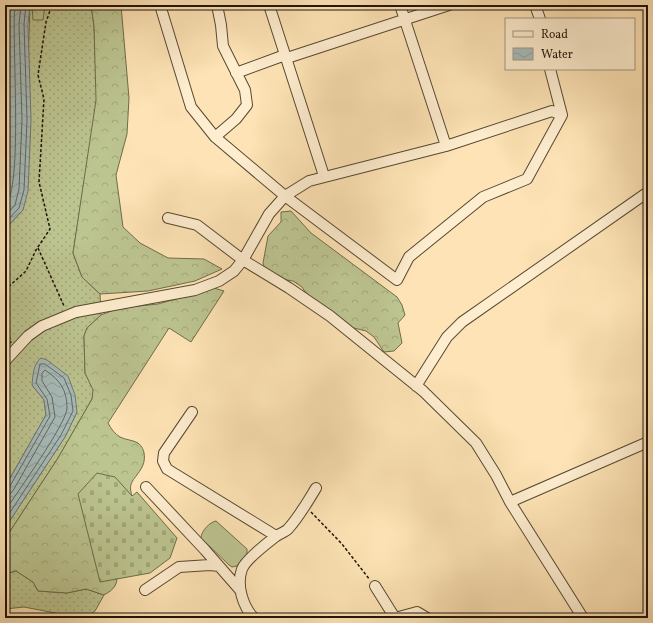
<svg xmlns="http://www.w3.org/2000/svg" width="653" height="623" viewBox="0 0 653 623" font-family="Vollkorn,serif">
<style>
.grass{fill:url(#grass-dots);stroke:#6e6c4c}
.forest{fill:url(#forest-crowns);stroke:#6e6c4c}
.cemetery{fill:url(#cemetery-stones);stroke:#6e6c4c}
.pitch{fill:#bcc490;stroke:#6e6c4c}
.water{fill:url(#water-waves);stroke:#707872}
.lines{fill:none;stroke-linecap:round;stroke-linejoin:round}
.shore{stroke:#636860;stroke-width:1}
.minor-casing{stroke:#574832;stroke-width:12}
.path{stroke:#201407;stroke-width:1.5;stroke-dasharray:3 2;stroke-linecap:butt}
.minor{stroke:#feedcf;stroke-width:10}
</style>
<defs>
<pattern id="grass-dots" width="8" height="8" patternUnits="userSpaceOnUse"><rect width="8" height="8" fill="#bcc490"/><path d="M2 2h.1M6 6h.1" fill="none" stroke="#a1a87b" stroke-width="1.8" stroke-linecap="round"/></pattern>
<pattern id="forest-crowns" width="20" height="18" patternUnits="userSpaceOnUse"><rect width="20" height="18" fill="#bcc490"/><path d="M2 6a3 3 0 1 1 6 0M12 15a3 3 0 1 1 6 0" fill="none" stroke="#a1a87b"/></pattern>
<pattern id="cemetery-stones" width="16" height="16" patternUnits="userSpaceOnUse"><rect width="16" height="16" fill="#bcc490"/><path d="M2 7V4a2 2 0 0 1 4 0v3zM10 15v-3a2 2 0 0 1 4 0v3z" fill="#a1a87b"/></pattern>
<pattern id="water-waves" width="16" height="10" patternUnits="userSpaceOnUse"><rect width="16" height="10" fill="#a6bbba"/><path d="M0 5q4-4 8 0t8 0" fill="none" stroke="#8fa09e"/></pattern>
</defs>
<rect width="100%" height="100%" fill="#fde3b5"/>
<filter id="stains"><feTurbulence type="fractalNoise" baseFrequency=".005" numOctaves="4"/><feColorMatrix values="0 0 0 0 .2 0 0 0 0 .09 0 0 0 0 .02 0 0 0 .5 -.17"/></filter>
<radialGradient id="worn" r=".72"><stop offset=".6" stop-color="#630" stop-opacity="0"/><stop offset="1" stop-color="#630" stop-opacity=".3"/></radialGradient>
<path class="grass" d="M 30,5 L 91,5 L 94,26 L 97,100 L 73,253 L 82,277 L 100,294 L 101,315 L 87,328 L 84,336 L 85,373 L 94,390 L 92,399 L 58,458 L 5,539 L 5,528 L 65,437 L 77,412 L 32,385 L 44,400 L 46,415 L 5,487 L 5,229 L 23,210 Z
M 16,571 L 33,582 L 38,591 L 67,593 L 86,589 L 104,595 L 95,611 L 86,617 L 76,617 L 24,607 L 5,609 L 5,574 Z"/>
<path class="forest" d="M 32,5 L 45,5 L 43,20 L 33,20 Z
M 91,5 L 121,5 L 129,98 L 127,134 L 116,175 L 123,227 L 140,243 L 168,258 L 204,259 L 222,269 L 195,281 L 148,291 L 100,294 L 82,277 L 73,253 L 96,100 L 94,26 Z
M 291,211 L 311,233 L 397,297 L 402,305 L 405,315 L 398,323 L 402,343 L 394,351 L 384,352 L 374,337 L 366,331 L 346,326 L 307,295 L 302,287 L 293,281 L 275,278 L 266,272 L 263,263 L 268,236 L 281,222 L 281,212 Z
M 214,288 L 224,291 L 191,342 L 169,328 L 108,423 C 111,429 115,434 120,437 C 126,440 133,440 138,443 C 146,449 146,461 141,469 C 133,482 127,482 133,499 L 117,572 C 118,584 115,589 104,595 L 86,589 L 67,593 L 38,591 L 33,582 L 16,571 L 5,574 L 5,539 L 58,458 L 92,399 L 93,390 L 85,373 L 84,336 L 87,328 L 101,315 L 119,308 L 158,304 Z"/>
<path class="cemetery" d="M 97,473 L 115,477 L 132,496 L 137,492 L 177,538 L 170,558 L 150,573 L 100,582 L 78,494 Z"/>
<path class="pitch" d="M 216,521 L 247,549 L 247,555 L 237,566 L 232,567 L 229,565 L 201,538 C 201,531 210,522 216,521 Z"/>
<path class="water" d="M 5,5 L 30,5 L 28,24 L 31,120 L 28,191 L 23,210 L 5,229 Z
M 41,358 L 47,360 L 68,376 L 75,395 L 77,412 L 65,437 L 5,528 L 5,487 L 46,415 L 44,400 L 32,385 C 33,376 33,364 41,358 Z"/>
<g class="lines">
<path class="shore" d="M 5,207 C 24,187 11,41 15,5
M 5,216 L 15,205 L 19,189 L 22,120 L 19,24 L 21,5
M 5,223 L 19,208 L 24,190 L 27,120 L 24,24 L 26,5
M 5,489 L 10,486 L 50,416 L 47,399 L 36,383 L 40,364 L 45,364 L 64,378 L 71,395 L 73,411 L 61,435 L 5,520
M 5,494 L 11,493 L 14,489 L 55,417 L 52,397 L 42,381 L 42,373 L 45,370 C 60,380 67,390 67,408 C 67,423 16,494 5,511"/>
<defs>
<path id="minor" d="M 160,5 L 191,107 L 215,137 L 285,196 L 397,280 L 409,257 L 483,197 L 527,179 L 562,115 L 550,69
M 269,5 L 324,176
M 400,5 L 446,146
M 535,5 L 540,19
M 287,58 L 449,5
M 236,73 L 285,55
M 215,137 L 236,119 L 247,105 L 245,90 L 223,46 L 221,25 L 217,5
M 168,218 L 197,225 L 243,260 L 289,288 L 330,316 L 423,391 L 476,443 L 496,475 L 510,502 L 583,618
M 5,361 L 28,336 L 42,326 L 76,312 L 195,290 L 219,281 L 234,271 L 243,260 L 269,214 L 285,196 L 309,181 L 446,146 L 552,111 L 562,115
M 416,386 L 447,337 L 462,322 L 648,192
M 192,412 L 164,453 L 163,461 L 167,469 L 276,536
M 146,487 L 205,550 L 219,566
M 510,502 L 648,442
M 375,586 L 395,618
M 145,590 L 179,567 L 210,565 L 219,566 L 240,590
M 254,618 C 243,607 236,585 242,569 C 246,559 266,544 275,537 C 279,534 285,532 288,529 C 299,517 308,501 316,488
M 395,618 L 417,612 L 427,618"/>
</defs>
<use href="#minor" class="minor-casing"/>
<path class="path" d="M 38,248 L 64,306
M 5,290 L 26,271 L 36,250 L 50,229 L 39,182 L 44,99 L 38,75 L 46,22 L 52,5
M 5,322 L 11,343
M 311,512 L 342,544 L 370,580"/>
<use href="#minor" class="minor"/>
</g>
<rect width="653" height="623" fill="none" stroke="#fde3b5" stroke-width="20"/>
<rect x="6" y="6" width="641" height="611" fill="none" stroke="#201407" stroke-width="2"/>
<rect x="10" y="10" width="633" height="603" fill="none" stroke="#201407"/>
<rect x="505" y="18" width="130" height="52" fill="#feedcf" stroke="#a5967f"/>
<rect x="513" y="31" width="20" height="6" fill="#feedcf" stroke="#a5967f"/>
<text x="541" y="38" font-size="12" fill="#201407">Road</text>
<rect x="513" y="48" width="20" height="12" fill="url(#water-waves)" stroke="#a5967f"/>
<text x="541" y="58" font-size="12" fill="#201407">Water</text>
<rect width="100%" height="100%" filter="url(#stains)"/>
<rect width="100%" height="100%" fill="url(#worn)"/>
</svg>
